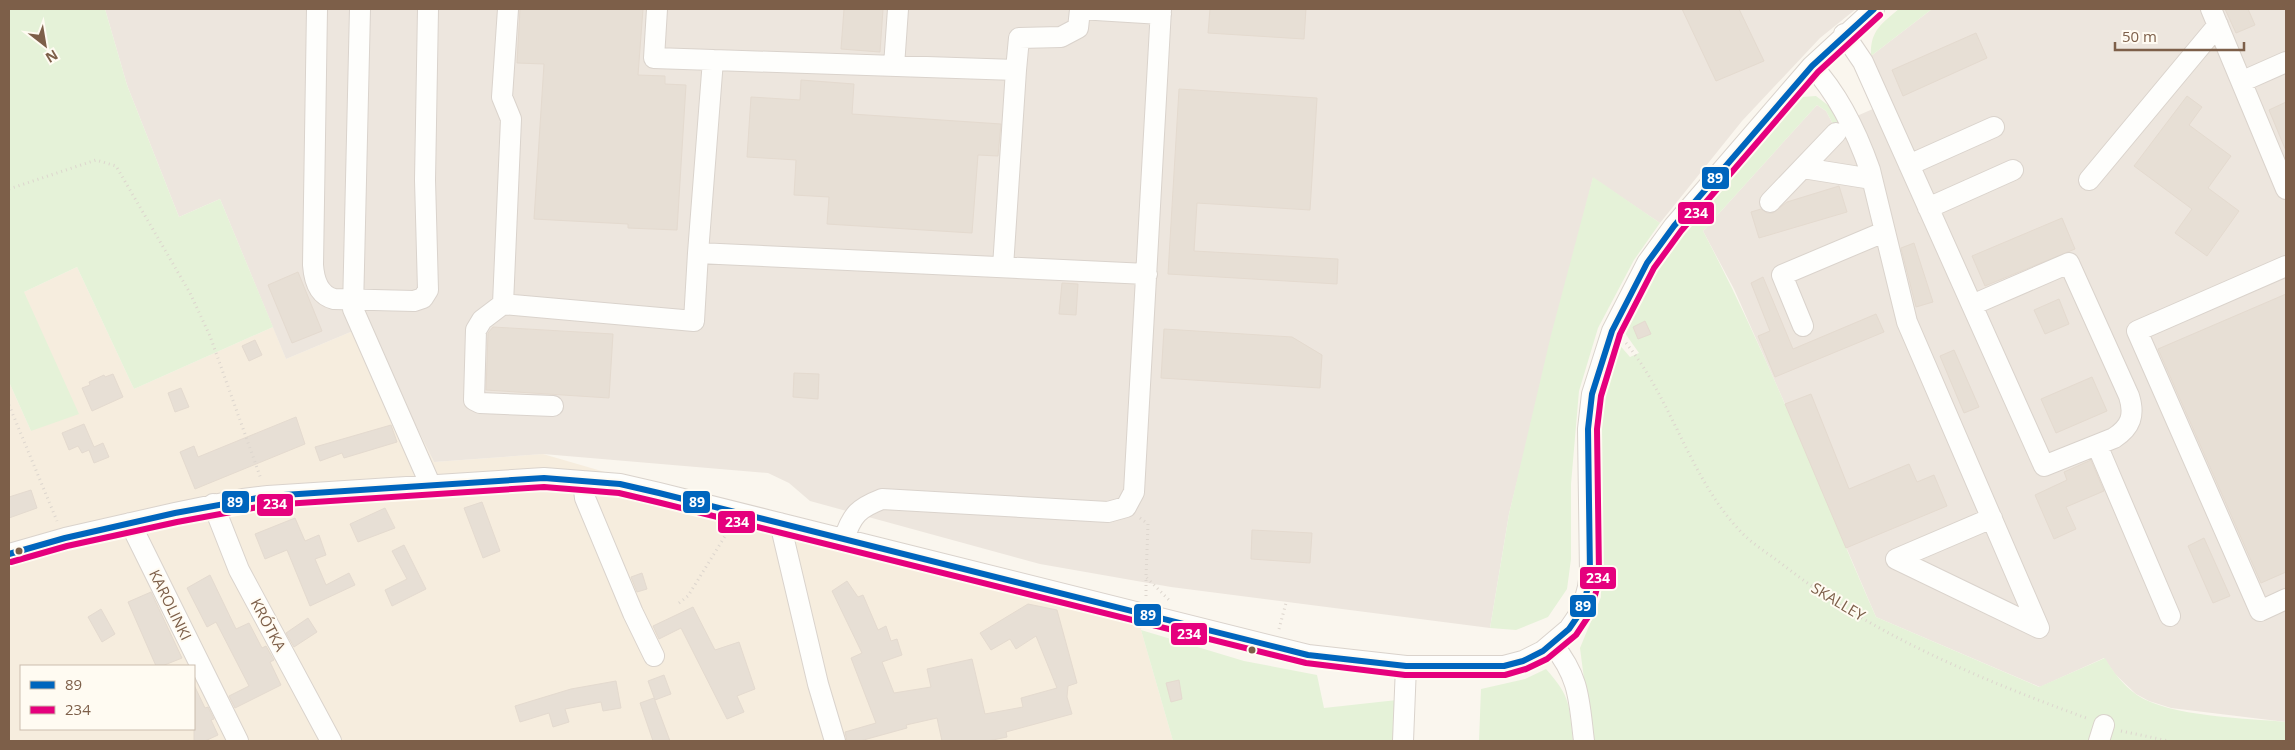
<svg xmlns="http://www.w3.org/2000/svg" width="2295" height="750" viewBox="0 0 2295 750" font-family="'Open Sans',sans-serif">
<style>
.residential{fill:#f6edde;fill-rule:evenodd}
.industrial{fill:#ede6de}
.green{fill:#e5f2d8}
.building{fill:#e7dfd5;stroke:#e4dacf}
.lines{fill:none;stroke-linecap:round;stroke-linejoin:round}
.minor-casing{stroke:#dad3cc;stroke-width:22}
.path{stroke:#ddd6ce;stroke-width:3;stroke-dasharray:1 4;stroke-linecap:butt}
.minor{stroke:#fefefc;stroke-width:20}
.bus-1-casing{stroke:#fffbf2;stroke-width:10}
.bus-2-casing{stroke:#fffbf2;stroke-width:10}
.bus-1{stroke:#0065bd;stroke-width:6}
.bus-2{stroke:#e5007d;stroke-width:6}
.bus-dot{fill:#7d5f49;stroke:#fffbf2;stroke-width:2}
.labels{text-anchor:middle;stroke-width:4;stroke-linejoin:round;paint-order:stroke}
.street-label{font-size:15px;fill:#7d5f49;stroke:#fffbf2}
.line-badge{stroke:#fffbf2;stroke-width:2}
.badge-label{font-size:14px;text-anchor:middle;font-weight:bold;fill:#fff}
</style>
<rect width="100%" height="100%" fill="#faf6ee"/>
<path class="residential" d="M 77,267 L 134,389 L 273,327 L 286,359 L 353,331 L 368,330 L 434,462 L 543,454 L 780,523 L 1143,615 L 1141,630 L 1173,741 L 9,741 L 9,382 L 31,431 L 24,292 ZM 21,666 L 194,666 L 194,729 L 21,729 Z"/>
<path class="industrial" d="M 105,9 L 1856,9 L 1820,38 L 1742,121 L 1660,223 L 1593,178 L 1509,514 L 1490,628 L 1171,587 L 1040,564 L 810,501 L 789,483 L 768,473 L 543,454 L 434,462 L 368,330 L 353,331 L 286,359 L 220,199 L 179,217 L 127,85 Z
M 1932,9 L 2286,9 L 2286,722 L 2171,708 L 2149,701 L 2136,694 L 2115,674 L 2104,658 L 2040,687 L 1876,617 L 1785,404 L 1734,289 L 1703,231 L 1817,105 L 1826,111 L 1834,126 L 1891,101 L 1871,56 Z"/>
<path class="green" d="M 9,9 L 105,9 L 127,85 L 179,217 L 220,199 L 273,327 L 134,389 L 77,267 L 24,292 L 79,414 L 31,431 L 9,382 Z
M 1899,9 L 1932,9 L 1871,56 C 1870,31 1881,24 1899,9 Z
M 1816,96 L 1833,109 L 1841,123 L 1834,126 L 1826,111 L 1817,105 L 1703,231 C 1769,356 1819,488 1876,617 L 2039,687 L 2105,658 C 2113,672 2123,685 2137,695 C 2170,717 2246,718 2286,722 L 2286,741 L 1592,741 L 1580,648 L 1601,597 L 1598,472 L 1600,418 L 1607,367 L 1617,342 L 1630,357 L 1639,353 L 1622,329 L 1659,262 L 1802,97 Z
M 1593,177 L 1660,223 L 1634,260 L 1598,328 L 1579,391 L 1571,484 L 1571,559 L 1567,589 L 1548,617 L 1516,630 L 1490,628 L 1509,514 L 1551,335 Z
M 1141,630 L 1244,661 L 1317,675 L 1324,708 L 1397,700 L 1394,741 L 1173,741 Z
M 1546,669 C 1571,697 1569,705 1573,741 L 1479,741 L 1481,689 L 1525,679 Z"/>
<path class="building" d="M 520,9 L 643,9 L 638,75 L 665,76 L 665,84 L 686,85 L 677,230 L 628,228 L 628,224 L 534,219 L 544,64 L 517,63 Z
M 844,9 L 883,9 L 880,52 L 841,49 Z
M 1210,9 L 1306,9 L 1304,39 L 1208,33 Z
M 1682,9 L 1739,9 L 1764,61 L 1716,81 Z
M 2225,9 L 2248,9 L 2255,25 L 2236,33 Z
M 1976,33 L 1987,58 L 1903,96 L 1892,70 Z
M 801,80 L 854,84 L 852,114 L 1001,124 L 998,156 L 978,155 L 972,233 L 827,224 L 829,197 L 794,195 L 796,160 L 747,157 L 751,97 L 800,100 Z
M 1179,89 L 1317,98 L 1310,210 L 1197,203 L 1194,251 L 1338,259 L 1337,284 L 1168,274 Z
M 2187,96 L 2202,107 L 2189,125 L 2231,156 L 2208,188 L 2239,211 L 2207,256 L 2175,233 L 2192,209 L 2134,166 Z
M 2286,102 L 2286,151 L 2269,110 Z
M 1839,186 L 1847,212 L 1759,238 L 1751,212 L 1761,209 L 1767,213 L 1773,213 L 1787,202 Z
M 2062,218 L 2075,249 L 1985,286 L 1972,256 Z
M 1914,243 L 1933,302 L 1916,307 L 1901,248 Z
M 298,272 L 322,331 L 292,343 L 268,285 Z
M 1763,277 L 1793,349 L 1876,314 L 1884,332 L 1775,377 L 1758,336 L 1770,331 L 1751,283 Z
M 1062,283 L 1078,284 L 1076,315 L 1059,314 Z
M 2286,294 L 2286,572 L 2261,583 L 2158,349 Z
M 2059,299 L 2069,324 L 2045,334 L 2034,310 Z
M 1645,321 L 1651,334 L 1638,339 L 1633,327 Z
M 493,327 L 613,334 L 609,398 L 486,390 L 488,333 Z
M 1164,329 L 1292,337 L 1322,355 L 1320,388 L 1161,378 Z
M 255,340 L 262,355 L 249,361 L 242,346 Z
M 1954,350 L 1979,407 L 1964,413 L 1940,356 Z
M 794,373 L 819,374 L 818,399 L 793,397 Z
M 113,374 L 123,397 L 92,411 L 82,388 L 90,385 L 89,382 L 104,375 L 105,377 Z
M 2092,377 L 2107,411 L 2056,433 L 2041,399 Z
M 181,388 L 189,407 L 175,412 L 168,393 Z
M 1811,394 L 1849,489 L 1909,464 L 1917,482 L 1934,475 L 1947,506 L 1846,548 L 1785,404 Z
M 296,417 L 305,444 L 195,489 L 180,452 L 194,446 L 198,457 Z
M 84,424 L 94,447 L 103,443 L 109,457 L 94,463 L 89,450 L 82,453 L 78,446 L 69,450 L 62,433 Z
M 391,425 L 397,442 L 344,458 L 342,453 L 320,461 L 315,447 Z
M 2091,460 L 2104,491 L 2066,507 L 2076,529 L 2054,539 L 2035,495 L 2067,480 L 2064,472 Z
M 31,490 L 37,508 L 9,518 L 9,497 Z
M 482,502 L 500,551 L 483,558 L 464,508 Z
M 385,508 L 395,528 L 358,542 L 350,524 Z
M 295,518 L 305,541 L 319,535 L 326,555 L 315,559 L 326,585 L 349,573 L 355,585 L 310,606 L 287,550 L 265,559 L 255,534 Z
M 1252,530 L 1312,533 L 1310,563 L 1251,559 Z
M 2204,538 L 2230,596 L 2213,603 L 2188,546 Z
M 404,545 L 426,589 L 392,606 L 385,590 L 407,579 L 392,551 Z
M 642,573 L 647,589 L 637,592 L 631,577 Z
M 210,575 L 236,629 L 249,623 L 262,648 L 266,646 L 274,660 L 270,662 L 281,685 L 235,708 L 229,696 L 249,686 L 216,622 L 207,627 L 187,588 Z
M 847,581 L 858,597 L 863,595 L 878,630 L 886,626 L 891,641 L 897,639 L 902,655 L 882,662 L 894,693 L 931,687 L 927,669 L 972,659 L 985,714 L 1023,707 L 1021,698 L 1057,688 L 1036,636 L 1016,649 L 1010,639 L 991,650 L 980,633 L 1028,604 L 1057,610 L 1077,683 L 1068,686 L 1067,697 L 1072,714 L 1006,732 L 1007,737 L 988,741 L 942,741 L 937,718 L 906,725 L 907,728 L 860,741 L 847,741 L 845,732 L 876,723 L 851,658 L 862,653 L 832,591 Z
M 151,592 L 182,658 L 162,666 L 156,666 L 128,602 Z
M 693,607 L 715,650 L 739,642 L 755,689 L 737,696 L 744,712 L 727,719 L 681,628 L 659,639 L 653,626 Z
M 101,609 L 115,634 L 102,642 L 88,617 Z
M 308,618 L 317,632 L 294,647 L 286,633 Z
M 664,675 L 671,694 L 655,700 L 648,681 Z
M 1179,680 L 1182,699 L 1171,702 L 1166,683 Z
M 616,681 L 621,708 L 603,711 L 601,702 L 565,709 L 569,722 L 553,727 L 549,713 L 520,722 L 515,706 L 571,689 Z
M 194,685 L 205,708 L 208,707 L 214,719 L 211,720 L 218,735 L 205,741 L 194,741 Z
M 654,698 L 670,741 L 653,741 L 640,703 Z"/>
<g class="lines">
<defs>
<path id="minor" d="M 317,9 L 313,265 C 314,279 318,295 334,299 L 414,301 L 423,298 L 428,290 L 425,180 L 428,9
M 360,9 L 353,309 L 430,484
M 508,9 L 502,97 L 511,119 L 503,304 L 694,321 L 698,253
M 657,9 L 654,58 L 713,60
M 1080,9 L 1161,14
M 2211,9 L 2286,189
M 1844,34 L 1863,62 L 2044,466 L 2114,438 C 2131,427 2135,415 2129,396 L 2069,263 L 1972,305
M 894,66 L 898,9
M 1812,66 C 1838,94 1857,133 1870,170 L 1907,322 L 2039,628 L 1896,559 L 1992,518
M 1016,70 L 1019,38 L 1061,37 L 1078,28 L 1080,10
M 2243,81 L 2286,62
M 1909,165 L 1994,127
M 1803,168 L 1872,179
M 2089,180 L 2218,25
M 1770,202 L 1836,133
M 1928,208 L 2013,170
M 2286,266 L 2137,331 L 2260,611 L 2286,599
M 1003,267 L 1016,70 L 713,60 L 698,253 L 741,255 L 1147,274
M 503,304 L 482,320 L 476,330 L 474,400 L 480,403 L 553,406
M 1803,326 L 1782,275 L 1884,232
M 2097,445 L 2170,616
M 583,481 L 585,498 L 633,613 L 654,656
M 213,504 L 239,570 L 331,741
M 130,523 L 238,741
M 780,523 L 818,684 L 835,741
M 844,539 C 852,514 859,508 882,499 L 1108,512 L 1126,507 L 1134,492 L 1161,9
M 9,554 L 65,538 L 175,513 L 243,499 L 268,496 L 544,478 L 620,484 L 659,493 L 1308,655 L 1406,666 L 1504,666 L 1523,661 L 1543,651 L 1569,629 L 1582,610 L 1588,587 L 1590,573 L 1588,429 L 1592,394 L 1612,331 L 1647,263 L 1674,226 L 1812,66 L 1874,9
M 1553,645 C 1580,678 1579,701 1584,741
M 1403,741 L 1406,666
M 2099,741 L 2104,725"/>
</defs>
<use href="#minor" class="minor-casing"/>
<path class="path" d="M 9,189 L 96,160 L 116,166 L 190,293 L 210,336 L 261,479
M 1626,343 C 1673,401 1690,480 1743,534 C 1754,545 1769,554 1782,564 C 1872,635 1982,680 2089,719
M 9,405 L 57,521
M 1140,518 L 1148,524 L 1146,577
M 1146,596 L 1146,577 L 1171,602
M 679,603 L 688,596 L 730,528
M 1279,629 L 1286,603
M 2121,731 L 2169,741"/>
<use href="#minor" class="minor"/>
<defs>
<path id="bus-1" d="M 9,554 L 65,538 L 175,513 L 268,496 L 544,478 L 620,484 L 659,493 L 1308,655 L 1406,666 L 1504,666 L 1523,661 L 1543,651 L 1569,629 L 1582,610 L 1588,587 L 1590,573 L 1588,429 L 1592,394 L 1612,331 L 1647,263 L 1674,226 L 1812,66 L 1874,9"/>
<path id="bus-2" d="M 11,562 L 67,546 L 177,522 L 269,505 L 544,487 L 619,493 L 657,502 L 1306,663 L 1405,675 L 1505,675 L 1526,669 L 1547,659 L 1576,635 L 1590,614 L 1597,588 L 1599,573 L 1597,429 L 1601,396 L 1620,334 L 1654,268 L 1681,231 L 1818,72 L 1880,15"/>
</defs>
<use href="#bus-1" class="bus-1-casing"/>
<use href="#bus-2" class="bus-2-casing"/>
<use href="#bus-1" class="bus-1"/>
<use href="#bus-2" class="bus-2"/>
</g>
<g class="bus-dot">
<circle cx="19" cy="551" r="4.5"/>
<circle cx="1252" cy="650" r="4.5"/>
</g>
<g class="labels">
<g class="street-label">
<text transform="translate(1838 602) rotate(31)" y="5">SKALLEY</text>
<text transform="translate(170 605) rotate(64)" y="5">KAROLINKI</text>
<text transform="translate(268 625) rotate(62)" y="5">KRÓTKA</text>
</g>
</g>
<g class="line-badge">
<rect x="1701" y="166" width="29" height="24" rx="5" fill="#0065bd"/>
<rect x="1677" y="201" width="38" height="24" rx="5" fill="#e5007d"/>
<rect x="221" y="490" width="29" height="24" rx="5" fill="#0065bd"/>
<rect x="682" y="490" width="29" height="24" rx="5" fill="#0065bd"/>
<rect x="256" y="493" width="38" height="24" rx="5" fill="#e5007d"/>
<rect x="717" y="510" width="39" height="24" rx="5" fill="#e5007d"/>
<rect x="1579" y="566" width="38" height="24" rx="5" fill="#e5007d"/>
<rect x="1569" y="594" width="28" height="24" rx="5" fill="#0065bd"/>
<rect x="1133" y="603" width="29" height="24" rx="5" fill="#0065bd"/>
<rect x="1170" y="622" width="38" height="24" rx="5" fill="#e5007d"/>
</g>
<g class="badge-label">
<text x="1715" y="183">89</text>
<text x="1696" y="218">234</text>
<text x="235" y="507">89</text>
<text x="697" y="507">89</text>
<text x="275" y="509">234</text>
<text x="737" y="527">234</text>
<text x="1598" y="583">234</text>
<text x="1583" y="611">89</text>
<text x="1148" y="620">89</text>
<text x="1189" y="639">234</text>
</g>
<rect width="2295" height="750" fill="none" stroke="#7d5f49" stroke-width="20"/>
<rect x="20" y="665" width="175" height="65" fill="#fffbf2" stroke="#cbbdae"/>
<rect x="30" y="681" width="25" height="8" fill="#0065bd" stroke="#cbbdae"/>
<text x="65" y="690" font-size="15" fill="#7d5f49">89</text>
<rect x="30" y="706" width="25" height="8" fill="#e5007d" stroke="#cbbdae"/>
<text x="65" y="715" font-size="15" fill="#7d5f49">234</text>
<g transform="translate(45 45) rotate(149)" stroke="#fffbf2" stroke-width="4" paint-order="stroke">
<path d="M0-4L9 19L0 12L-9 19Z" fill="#7d5f49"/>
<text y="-8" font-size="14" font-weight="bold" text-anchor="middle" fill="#7d5f49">N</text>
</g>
<path d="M2115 42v8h129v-8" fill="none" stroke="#7d5f49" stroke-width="2.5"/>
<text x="2122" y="42" font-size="15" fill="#7d5f49" stroke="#fffbf2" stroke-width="4" paint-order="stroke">50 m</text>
</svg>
